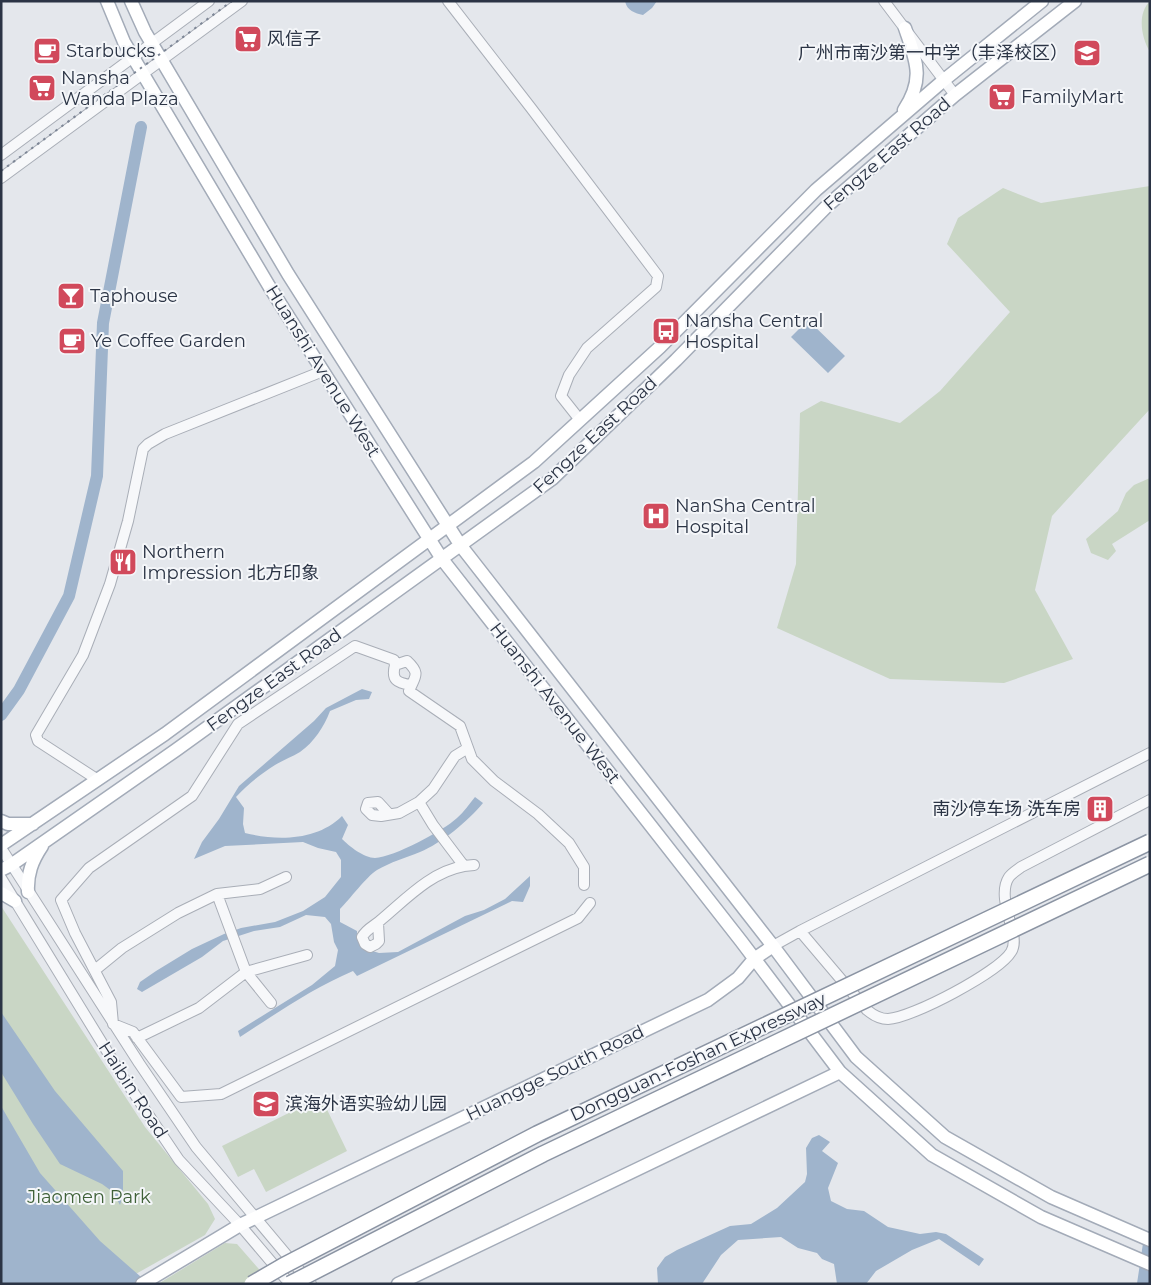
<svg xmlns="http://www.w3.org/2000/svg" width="1151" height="1285" viewBox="0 0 1151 1285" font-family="Montserrat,'Noto Sans SC',sans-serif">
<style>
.green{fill:#c9d6c5}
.water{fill:#9fb4cc}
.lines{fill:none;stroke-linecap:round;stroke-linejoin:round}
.river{stroke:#9fb4cc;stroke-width:12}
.minor-casing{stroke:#a9aeb7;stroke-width:12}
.major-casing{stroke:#a3abb8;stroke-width:15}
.minor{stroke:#f7f8fa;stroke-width:10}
.major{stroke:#fff;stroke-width:12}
.rail{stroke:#7d8696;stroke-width:2;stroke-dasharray:2.5 5;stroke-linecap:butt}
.highway-bridge-casing{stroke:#8b94a3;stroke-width:18;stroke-linecap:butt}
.highway-bridge{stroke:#fff;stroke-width:15}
.labels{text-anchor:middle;stroke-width:4;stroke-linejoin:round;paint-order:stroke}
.poi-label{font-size:18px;fill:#2b3445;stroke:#f4f6f9;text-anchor:start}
.street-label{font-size:18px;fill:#2b3445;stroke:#f4f6f9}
.park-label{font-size:18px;fill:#3f6138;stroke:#f4f6f9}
</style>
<rect width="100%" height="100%" fill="#e4e7ec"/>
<path class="green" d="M 1150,1 L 1150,52 C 1141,37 1137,14 1150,1 Z
M 1150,186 L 1150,409 L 1052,516 L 1035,590 L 1073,659 L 1004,683 L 890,679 L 777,628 L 796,564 L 800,413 L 821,401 L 900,423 L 940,391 L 1010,312 L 947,244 L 958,218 L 1003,188 L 1041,203 Z
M 1150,478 L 1150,520 L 1112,544 L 1116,551 L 1108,560 L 1091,553 L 1086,539 L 1118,511 L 1126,493 L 1134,485 Z
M 1,906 L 145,1127 L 208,1204 L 215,1219 L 205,1235 L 118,1284 L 1,1284 Z
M 321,1097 L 347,1151 L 266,1192 L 254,1169 L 238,1177 L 222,1146 Z
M 225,1243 L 237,1244 L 272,1284 L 158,1284 Z"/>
<path class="water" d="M 625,1 L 657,1 L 652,8 L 643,15 C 635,13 627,11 625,1 Z
M 808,320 L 845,356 L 828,373 L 791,337 Z
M 362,689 L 372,692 L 369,699 L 356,700 L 330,711 C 324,727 314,742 300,752 C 292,757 283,760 275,765 C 261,774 248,784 236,797 L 244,808 L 243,824 L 245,833 C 277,841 317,841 342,816 L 348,825 L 342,839 C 349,846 364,858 375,858 C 394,857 443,831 457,818 C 464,812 469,804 475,797 L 483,803 C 468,821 442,843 420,852 C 405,858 391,862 377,870 C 366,877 350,899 340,909 L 340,922 L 357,931 L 357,940 L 366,949 L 379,953 L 398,952 L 465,916 L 484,910 L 505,899 L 530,876 L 530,886 L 523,902 L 512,901 L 357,976 L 353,971 C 313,988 277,1013 240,1037 L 238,1031 L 312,985 L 335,966 L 338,950 L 334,942 L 331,924 L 325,917 L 306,915 L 280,927 L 254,931 L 223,941 L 202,957 L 142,992 L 137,989 L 140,982 L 156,971 L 192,949 L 224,934 L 241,928 L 275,922 L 303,911 L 325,897 L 341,877 L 341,860 L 336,852 L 318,848 L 303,842 L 225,846 L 194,859 L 202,842 L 219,819 L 239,786 L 314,721 L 326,708 Z
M 1,1012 L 55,1091 L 123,1171 L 123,1195 L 120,1205 L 113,1192 L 102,1184 L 60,1164 L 33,1124 L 1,1072 Z
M 1,1106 L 40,1173 L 100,1241 L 149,1284 L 3,1284 L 1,1281 Z
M 819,1135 L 830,1142 L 822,1151 L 838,1163 L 828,1188 L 831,1201 L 847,1209 L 864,1211 L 888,1227 L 920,1234 L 936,1232 L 946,1234 L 984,1259 L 979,1266 L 939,1239 L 912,1250 L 876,1271 L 866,1284 L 837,1284 L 834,1264 L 822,1259 L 817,1253 L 798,1248 L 781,1237 L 738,1240 L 721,1255 L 702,1284 L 658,1284 L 657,1268 L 665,1257 L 677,1250 L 730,1226 L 751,1224 L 777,1208 L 805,1182 L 807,1174 L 806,1148 L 812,1138 Z"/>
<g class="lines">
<path class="river" d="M 1,715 L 19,690 L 69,596 L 97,476 L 103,323 L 141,127
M 1143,1284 L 1150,1237"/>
<defs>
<path id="minor" d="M 448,1 L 531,108 L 658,276 L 656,287 L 587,348 L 569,375 L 561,396 L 580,420
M 884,1 L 955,95
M 1,155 L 209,1
M 1,178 L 242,1
M 395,665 L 394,660 L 355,646 L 238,724 L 192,796 L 89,868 L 61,900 L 75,933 L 111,1002 L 113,1024 L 133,1032 L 181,1097 L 221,1094 L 578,918 L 590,903
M 411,685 C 397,683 391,680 395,665 L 407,661 C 421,674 415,676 409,691 L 460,726 L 472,759 L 494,781 L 538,814 L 569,843 L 584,867 L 584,885
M 98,780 L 38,741 L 36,735 L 83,655 L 110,584 L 128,521 L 143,449 L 148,444 L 165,434 L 323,371
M 419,802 L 433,825 L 464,866 L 474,865
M 389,814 L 378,802 L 368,803 L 366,809 L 372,815 L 381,816 L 399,813 L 419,802 L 433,789 L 455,756 L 468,748
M 1,848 L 139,1063 L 196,1147 L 311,1284
M 1,878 L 121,1074 L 179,1160 L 240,1225 L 290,1284
M 378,923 L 379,941 L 376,944 L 370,947 L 365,944 L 362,937 C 367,928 375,926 382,919 C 407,898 431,872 464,866
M 800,931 L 1150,753
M 773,946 L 800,931 L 867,1010 C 873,1015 880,1019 888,1019 C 912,1018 999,972 1011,952 C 1015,946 1014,939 1013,933 C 1009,916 999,892 1009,877 C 1012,873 1017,870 1021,867 L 1150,800
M 95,970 L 122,948 L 178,913 L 217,894 L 260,889 L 286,877
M 271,1003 L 246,972 L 307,955
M 137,1038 L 199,1008 L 246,972 L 217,894"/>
<path id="major" d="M 107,1 L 124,42 L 269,286 L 442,559 L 741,941 L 840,1072 L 932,1155 L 1041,1217 L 1150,1264
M 131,1 L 145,32 L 288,274 L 461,546 L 773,946 L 856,1057 L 945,1137 L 1051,1197 L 1150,1240
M 904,110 C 925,78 916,61 905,28
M 1,821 L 8,824 L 33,824
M 1,845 L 165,734 L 534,462 L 660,347 L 816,190 L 944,80 L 1042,1
M 1,870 L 11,865 L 176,750 L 552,479 L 676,360 L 828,205 L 955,95 L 1075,1
M 28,892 C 27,874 32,861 42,846
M 1,893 L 15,901
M 142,1284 L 240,1225 L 708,1000 L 738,978 L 754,959 L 773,946
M 398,1284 L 840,1072"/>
</defs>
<use href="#minor" class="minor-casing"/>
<use href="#major" class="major-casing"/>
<use href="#minor" class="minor"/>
<use href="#major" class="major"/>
<path class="rail" d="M 1,171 L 232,1"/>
<defs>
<path id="highway-bridge" d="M 252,1284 L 283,1266 L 537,1134 L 1150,842
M 290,1284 L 543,1154 L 1150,864"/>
</defs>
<use href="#highway-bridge" class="highway-bridge-casing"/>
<use href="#highway-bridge" class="highway-bridge"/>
</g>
<defs>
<symbol id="supermarket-square" viewBox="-11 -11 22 22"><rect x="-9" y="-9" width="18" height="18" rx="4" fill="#d1495b" stroke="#f4f6f9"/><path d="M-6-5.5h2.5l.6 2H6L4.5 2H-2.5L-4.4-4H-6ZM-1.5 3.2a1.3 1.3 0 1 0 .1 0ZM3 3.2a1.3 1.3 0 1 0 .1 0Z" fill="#fff"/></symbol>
<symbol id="cafe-square" viewBox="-11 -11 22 22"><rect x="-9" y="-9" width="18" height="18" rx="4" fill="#d1495b" stroke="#f4f6f9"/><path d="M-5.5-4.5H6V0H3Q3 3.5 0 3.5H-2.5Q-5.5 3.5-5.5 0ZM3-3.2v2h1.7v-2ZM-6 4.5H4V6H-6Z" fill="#fff"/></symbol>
<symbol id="school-square" viewBox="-11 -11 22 22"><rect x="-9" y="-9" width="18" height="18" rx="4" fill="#d1495b" stroke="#f4f6f9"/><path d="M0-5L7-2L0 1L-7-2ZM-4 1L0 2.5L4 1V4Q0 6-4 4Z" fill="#fff"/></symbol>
<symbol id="bar-square" viewBox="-11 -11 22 22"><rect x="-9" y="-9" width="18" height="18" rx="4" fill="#d1495b" stroke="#f4f6f9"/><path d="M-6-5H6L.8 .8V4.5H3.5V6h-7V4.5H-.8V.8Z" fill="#fff"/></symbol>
<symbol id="bus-square" viewBox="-11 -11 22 22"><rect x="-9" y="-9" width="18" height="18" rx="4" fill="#d1495b" stroke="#f4f6f9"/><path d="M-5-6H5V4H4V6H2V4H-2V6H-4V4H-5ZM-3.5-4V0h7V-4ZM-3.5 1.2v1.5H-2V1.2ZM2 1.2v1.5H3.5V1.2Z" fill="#fff"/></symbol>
<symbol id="hospital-square" viewBox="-11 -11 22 22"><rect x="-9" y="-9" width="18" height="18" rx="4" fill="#d1495b" stroke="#f4f6f9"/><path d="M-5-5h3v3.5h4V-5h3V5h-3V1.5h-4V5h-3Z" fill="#fff"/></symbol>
<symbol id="restaurant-square" viewBox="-11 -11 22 22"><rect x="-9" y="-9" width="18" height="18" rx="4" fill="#d1495b" stroke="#f4f6f9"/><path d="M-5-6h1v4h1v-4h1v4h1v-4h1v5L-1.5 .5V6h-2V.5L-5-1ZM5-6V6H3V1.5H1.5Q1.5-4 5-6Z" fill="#fff"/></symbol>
<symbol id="building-square" viewBox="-11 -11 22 22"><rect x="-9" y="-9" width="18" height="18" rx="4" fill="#d1495b" stroke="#f4f6f9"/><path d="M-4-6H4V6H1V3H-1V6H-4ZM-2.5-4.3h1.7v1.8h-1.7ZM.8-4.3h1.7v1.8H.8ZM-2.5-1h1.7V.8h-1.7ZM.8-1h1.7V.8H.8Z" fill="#fff"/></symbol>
</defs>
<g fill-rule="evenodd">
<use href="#supermarket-square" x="232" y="23" width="32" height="32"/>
<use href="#cafe-square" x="31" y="35" width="32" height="32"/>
<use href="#school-square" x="1071" y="37" width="32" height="32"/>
<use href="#supermarket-square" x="26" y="72" width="32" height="32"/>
<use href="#supermarket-square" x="986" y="81" width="32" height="32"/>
<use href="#bar-square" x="55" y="280" width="32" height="32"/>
<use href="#bus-square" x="650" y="315" width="32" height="32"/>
<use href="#cafe-square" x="56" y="325" width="32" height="32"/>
<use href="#hospital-square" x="640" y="500" width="32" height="32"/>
<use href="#restaurant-square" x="107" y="546" width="32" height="32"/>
<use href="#building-square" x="1084" y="793" width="32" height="32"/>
<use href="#school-square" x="250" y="1088" width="32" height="32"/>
</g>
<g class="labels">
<g class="poi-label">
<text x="267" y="45">风信子</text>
<text x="66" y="57">Starbucks</text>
<text x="1068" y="59" text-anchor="end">广州市南沙第一中学（丰泽校区）</text>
<text x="61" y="84">Nansha<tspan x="61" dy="21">Wanda Plaza</tspan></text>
<text x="1021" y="103">FamilyMart</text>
<text x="90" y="302">Taphouse</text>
<text x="685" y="327">Nansha Central<tspan x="685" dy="21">Hospital</tspan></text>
<text x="91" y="347">Ye Coffee Garden</text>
<text x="675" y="512">NanSha Central<tspan x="675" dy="21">Hospital</tspan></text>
<text x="142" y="558">Northern<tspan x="142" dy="21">Impression 北方印象</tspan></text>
<text x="1081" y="815" text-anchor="end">南沙停车场 洗车房</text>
<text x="285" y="1110">滨海外语实验幼儿园</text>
</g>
<g class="street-label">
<text transform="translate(887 154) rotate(-41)" y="6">Fengze East Road</text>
<text transform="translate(323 371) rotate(58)" y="6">Huanshi Avenue West</text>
<text transform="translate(595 435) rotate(-43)" y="6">Fengze East Road</text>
<text transform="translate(274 680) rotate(-36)" y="6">Fengze East Road</text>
<text transform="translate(555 703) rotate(52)" y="6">Huanshi Avenue West</text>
<text transform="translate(698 1057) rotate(-25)" y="6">Dongguan-Foshan Expressway</text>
<text transform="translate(555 1073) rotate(-26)" y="6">Huangge South Road</text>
<text transform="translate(133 1090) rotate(57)" y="6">Haibin Road</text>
</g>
<g class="park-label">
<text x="89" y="1203">Jiaomen Park</text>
</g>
</g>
<rect width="1151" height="1285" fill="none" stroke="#2b3445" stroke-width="5"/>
</svg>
